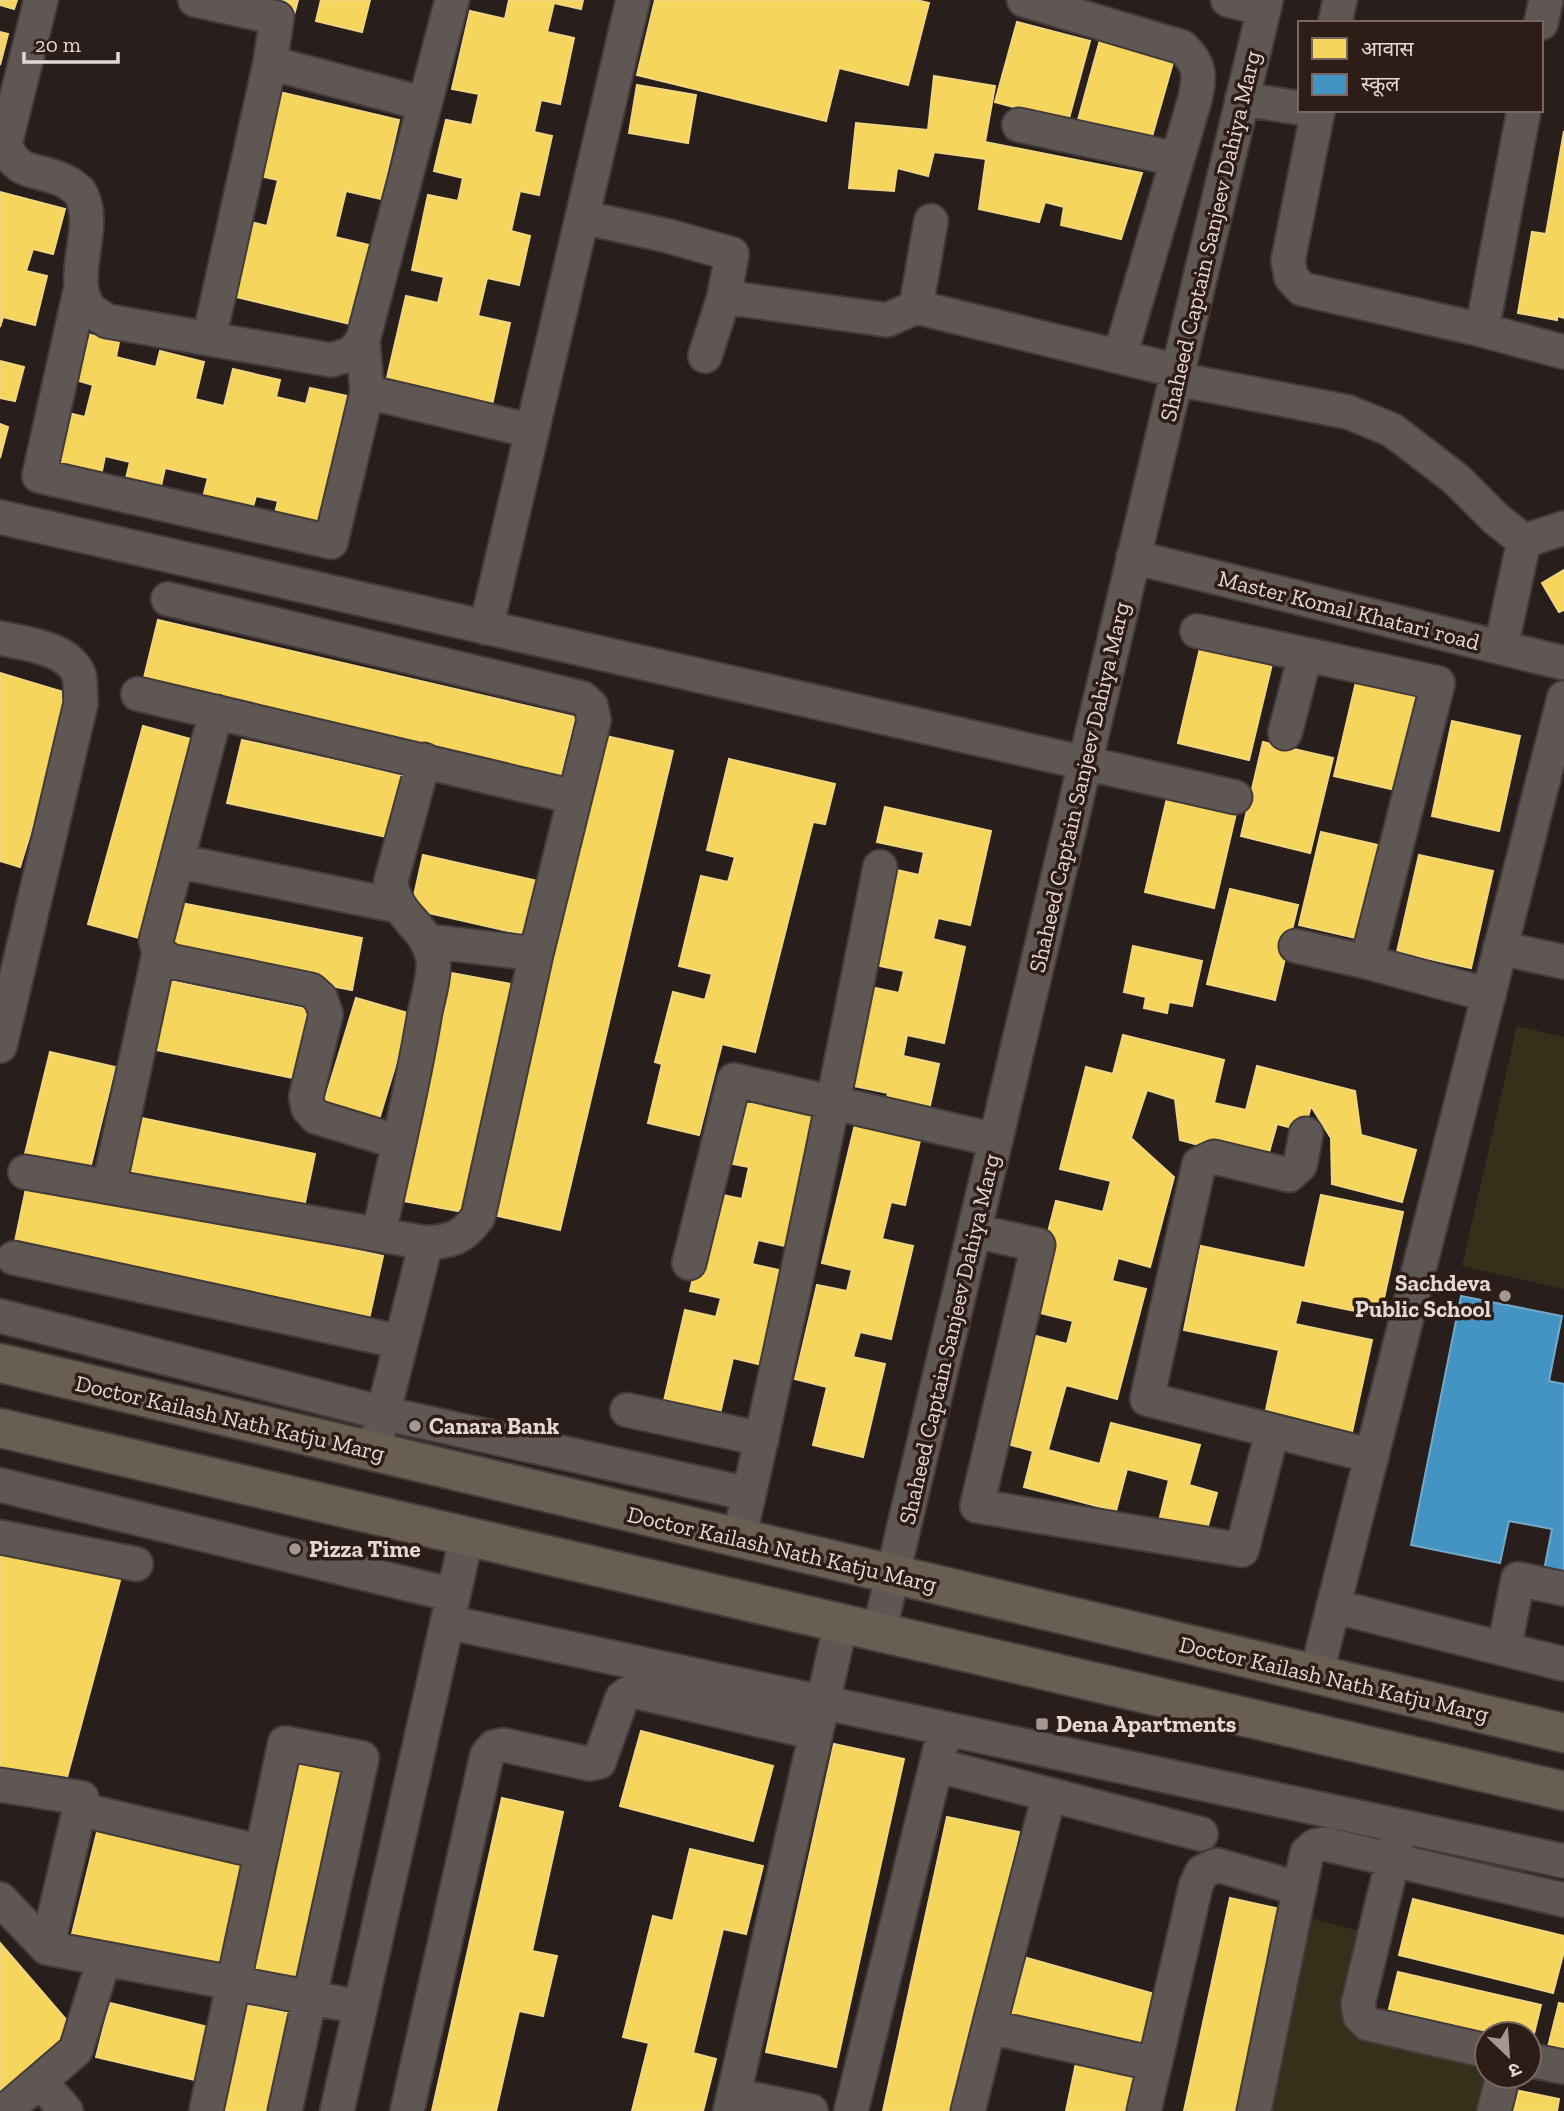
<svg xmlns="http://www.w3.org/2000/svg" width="1564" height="2111" viewBox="0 0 1564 2111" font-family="'Zilla Slab','Noto Sans Devanagari',serif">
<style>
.green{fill:#34301a}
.homes{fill:#f6d55c;stroke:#f1d680;stroke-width:2}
.schools{fill:#4393c3;stroke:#74a8c8;stroke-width:2}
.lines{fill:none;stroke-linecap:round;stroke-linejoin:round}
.minor-casing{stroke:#433a39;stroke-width:37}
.major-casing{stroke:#433a39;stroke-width:42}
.minor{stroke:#5e5754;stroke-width:33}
.major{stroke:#695e53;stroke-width:38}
.poi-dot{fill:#a39794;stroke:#2e1c16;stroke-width:2.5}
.labels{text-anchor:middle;stroke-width:7;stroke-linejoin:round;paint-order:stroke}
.street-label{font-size:23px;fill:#e5d8d4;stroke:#2e1c16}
.poi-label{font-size:23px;font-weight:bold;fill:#e5d8d4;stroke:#2e1c16;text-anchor:start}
</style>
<rect width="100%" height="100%" fill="#281f1c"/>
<path class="green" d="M 1517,1026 L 1564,1037 L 1564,1289 L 1462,1266 Z
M 1312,1919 L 1368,1933 L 1348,2014 L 1487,2047 L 1487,2070 L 1477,2111 L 1265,2111 Z"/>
<path class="homes" d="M 0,0 L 17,0 L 14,9 L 0,5 Z
M 246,0 L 298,0 L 294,15 L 245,4 Z
M 321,0 L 370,0 L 362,32 L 316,21 Z
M 509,0 L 583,0 L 581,9 L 554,3 L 547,32 L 574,38 L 560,104 L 541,100 L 534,132 L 552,136 L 539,195 L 520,191 L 511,231 L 530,236 L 519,285 L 487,278 L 478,316 L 510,323 L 492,405 L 386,382 L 406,296 L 438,303 L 444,277 L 412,270 L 428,195 L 458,201 L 463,178 L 434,171 L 446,120 L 472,125 L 479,94 L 452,89 L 470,11 L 505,19 Z
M 655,0 L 916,0 L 929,3 L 908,85 L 839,68 L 826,121 L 637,75 Z
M 1017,22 L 1090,41 L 1068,122 L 995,102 Z
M 0,32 L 8,34 L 0,65 Z
M 1100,40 L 1174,59 L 1151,140 L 1078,120 Z
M 934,76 L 995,86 L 985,142 L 1142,173 L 1121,239 L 1061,225 L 1064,207 L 1045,202 L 1039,222 L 979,209 L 986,159 L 934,152 L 928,176 L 897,168 L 894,191 L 849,188 L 856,123 L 928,130 Z
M 637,85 L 696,95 L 688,143 L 629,133 Z
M 271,90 L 399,120 L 381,199 L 346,191 L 335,237 L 369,245 L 350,324 L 224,294 L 242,220 L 267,226 L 278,180 L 251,174 Z
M 1564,131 L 1564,318 L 1557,316 L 1557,320 L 1518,313 L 1532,232 L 1546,234 Z
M 0,192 L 65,209 L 53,254 L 33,249 L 26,271 L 47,276 L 35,325 L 3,317 L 0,327 Z
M 87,334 L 119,342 L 116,357 L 156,367 L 160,351 L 204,362 L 195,399 L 224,406 L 233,369 L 280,380 L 276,397 L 306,404 L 310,388 L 352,397 L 319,533 L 273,522 L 278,501 L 256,496 L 250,517 L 201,505 L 208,478 L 165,468 L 159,495 L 124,486 L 130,462 L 105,456 L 100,481 L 54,470 L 68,413 L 85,417 L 93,385 L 76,380 Z
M 0,361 L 24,367 L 15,401 L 0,398 Z
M 0,424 L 8,427 L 0,458 Z
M 1564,570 L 1564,610 L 1559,612 L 1542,583 Z
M 158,620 L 575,717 L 558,787 L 141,690 Z
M 1201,644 L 1273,660 L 1249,760 L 1178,743 Z
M 0,673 L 73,695 L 20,867 L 0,861 Z
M 1356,682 L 1426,698 L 1404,792 L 1334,776 Z
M 1452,721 L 1520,736 L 1499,831 L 1432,816 Z
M 143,726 L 205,743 L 150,941 L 88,924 Z
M 597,734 L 673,751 L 560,1230 L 485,1213 Z
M 242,740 L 415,778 L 401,840 L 227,803 Z
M 1263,742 L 1333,758 L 1310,853 L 1241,836 Z
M 729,759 L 835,784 L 825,824 L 813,822 L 755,1052 L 722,1044 L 699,1135 L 648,1123 L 662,1064 L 655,1062 L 673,992 L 705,1000 L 712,974 L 679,966 L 701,876 L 728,882 L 735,857 L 707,850 Z
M 1168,794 L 1237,809 L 1214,908 L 1145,892 Z
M 885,807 L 991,831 L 970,925 L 938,918 L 933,939 L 965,947 L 944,1043 L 907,1035 L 903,1056 L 939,1064 L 927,1119 L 884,1110 L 888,1093 L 839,1083 L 861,985 L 899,993 L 904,971 L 866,963 L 888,868 L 919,875 L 924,852 L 877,842 Z
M 1321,832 L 1391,848 L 1369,941 L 1299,925 Z
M 423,855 L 542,882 L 530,936 L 411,909 Z
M 1419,855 L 1493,871 L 1471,968 L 1397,952 Z
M 1230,889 L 1298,905 L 1275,1000 L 1207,984 Z
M 181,903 L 362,938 L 352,990 L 171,955 Z
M 1133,946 L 1202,961 L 1192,1006 L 1169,1002 L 1167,1013 L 1144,1008 L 1146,997 L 1124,992 Z
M 446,972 L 511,984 L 469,1213 L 403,1201 Z
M 156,978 L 312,1010 L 298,1079 L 142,1047 Z
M 356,998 L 411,1014 L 377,1126 L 322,1109 Z
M 1123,1035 L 1224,1060 L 1214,1103 L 1246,1110 L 1257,1066 L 1355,1091 L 1361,1135 L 1416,1150 L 1402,1202 L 1332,1184 L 1331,1138 L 1311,1106 L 1304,1131 L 1277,1124 L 1266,1163 L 1180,1140 L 1175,1099 L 1147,1090 L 1131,1138 L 1174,1177 L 1150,1267 L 1118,1258 L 1112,1281 L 1146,1289 L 1117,1399 L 1066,1385 L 1048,1450 L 1100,1464 L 1111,1423 L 1200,1445 L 1189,1485 L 1217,1493 L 1206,1533 L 1159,1521 L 1169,1480 L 1127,1469 L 1116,1511 L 1024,1487 L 1033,1451 L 1004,1443 L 1032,1335 L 1067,1344 L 1073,1321 L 1028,1310 L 1056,1201 L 1103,1212 L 1111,1181 L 1060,1169 L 1086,1067 L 1113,1074 Z
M 50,1052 L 115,1067 L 88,1177 L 23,1162 Z
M 749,1093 L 826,1110 L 794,1248 L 758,1240 L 752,1264 L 788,1272 L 766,1366 L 733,1358 L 719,1418 L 663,1405 L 685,1310 L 716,1317 L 721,1298 L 690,1291 L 713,1193 L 742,1199 L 749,1167 L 733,1164 Z
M 132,1116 L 315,1154 L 303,1212 L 119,1174 Z
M 857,1116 L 922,1132 L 905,1205 L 891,1202 L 882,1239 L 913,1246 L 891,1339 L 860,1332 L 853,1357 L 885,1364 L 863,1457 L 813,1445 L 827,1387 L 795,1379 L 817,1285 L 847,1291 L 852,1270 L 822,1263 Z
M 28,1179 L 383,1256 L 367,1328 L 13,1251 Z
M 1321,1195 L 1403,1212 L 1380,1316 L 1301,1300 L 1295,1324 L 1372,1340 L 1349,1446 L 1262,1428 L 1279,1350 L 1184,1330 L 1201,1246 L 1305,1268 Z
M 0,1544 L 121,1577 L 63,1792 L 0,1775 Z
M 641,1731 L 773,1766 L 753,1841 L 620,1806 Z
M 834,1744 L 904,1759 L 836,2067 L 766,2052 Z
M 291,1753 L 351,1767 L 299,1989 L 240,1975 Z
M 502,1798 L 563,1812 L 532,1951 L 557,1956 L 543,2016 L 519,2011 L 496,2111 L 432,2111 Z
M 947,1817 L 1019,1832 L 959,2111 L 883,2111 Z
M 99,1824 L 246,1860 L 216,1977 L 70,1942 Z
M 690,1849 L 763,1866 L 746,1934 L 723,1929 L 693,2053 L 716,2059 L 703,2111 L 632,2111 L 649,2043 L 623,2037 L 653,1916 L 673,1921 Z
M 1230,1898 L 1289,1911 L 1245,2111 L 1184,2111 Z
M 1413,1899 L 1564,1936 L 1564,1951 L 1553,1993 L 1399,1955 Z
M 0,1943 L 75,2030 L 0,2095 Z
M 1027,1958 L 1165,1997 L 1149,2056 L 1010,2016 Z
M 1398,1972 L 1541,2005 L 1530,2050 L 1529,2034 L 1487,2034 L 1387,2017 Z
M 234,2002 L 297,2015 L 276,2111 L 211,2111 Z
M 110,2003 L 208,2027 L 195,2080 L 96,2057 Z
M 1559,2003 L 1564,2004 L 1564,2055 L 1547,2051 Z
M 1076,2063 L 1146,2077 L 1138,2111 L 1066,2111 Z
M 1515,2090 L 1559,2099 L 1557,2111 L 1511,2111 Z"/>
<path class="schools" d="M 1461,1296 L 1562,1316 L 1549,1381 L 1564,1384 L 1564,1585 L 1542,1581 L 1552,1529 L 1509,1521 L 1500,1563 L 1411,1545 Z"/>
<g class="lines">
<defs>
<path id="minor" d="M 41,0 L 5,144 C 18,180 42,166 70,184 C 72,186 77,189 79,191 C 101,224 66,276 89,308 C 93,313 102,317 107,321 L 331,360 L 351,354 L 363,340
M 195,0 L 277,18 L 270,63 L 209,339
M 1024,0 L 1182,47 C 1201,65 1200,75 1195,99 L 1120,356
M 1228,0 L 1264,9
M 1335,23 L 1340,0
M 1541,23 L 1546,0
M 270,63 L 425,104
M 1242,99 L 1300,108
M 1318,110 L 1288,261 L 1291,277 L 1302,289 L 1482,330 L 1564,352
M 1019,125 L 1176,159
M 582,217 L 668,236 L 732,254 L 724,297 L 705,356
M 81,287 L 39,476 L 331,542 L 367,392 L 363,340 L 452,0
M 724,297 L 887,320 L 916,307 L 1178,371
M 916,307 L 931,221
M 1482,330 L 1524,110
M 1176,379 L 1348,412 L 1392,430 L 1456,479 L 1495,518 L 1524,541
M 367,392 L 532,431
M 0,517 L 1235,797
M 1524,541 L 1564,528
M 1133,557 L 1564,663
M 168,599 L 582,698 L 591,706 L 594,720 L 536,954 L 478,1217 C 462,1239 451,1241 426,1243
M 486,628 L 633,0
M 1197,631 L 1438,683 L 1367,962
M 0,638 C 25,644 68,647 79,675 C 81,683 80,695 81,703 L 0,1046
M 1501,647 L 1524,541
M 138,694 L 574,797
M 216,712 L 156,941 L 159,953 L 170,961 L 311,990 L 321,999 L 326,1014 L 306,1097 L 308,1108 L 316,1117 L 398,1142
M 1285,733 L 1305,656
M 177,861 L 398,906
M 428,941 L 536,954
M 1296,946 L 1367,962 L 1489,995
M 1500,948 L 1564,962
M 1306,1134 L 1300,1165 L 1289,1175 L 1214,1157 L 1199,1164 L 1147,1399 L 1372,1456
M 25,1172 L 426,1243 L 378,1434
M 109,1186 L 159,953
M 974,1231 L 1038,1245 L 977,1506 L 1242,1550 L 1272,1432
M 379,1234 C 394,1160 413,1087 425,1012 C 428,997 435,975 433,959 C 427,924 395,919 391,881 L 424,760
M 14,1258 L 401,1342
M 689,1263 L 734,1080 L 996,1140
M 0,1316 L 383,1413 L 749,1494
M 627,1410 L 762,1439
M 0,1485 L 453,1595
M 0,1537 L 136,1564
M 739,1538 C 790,1315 836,1091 880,867
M 1333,1606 L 1564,1664
M 447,1622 L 1564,1861
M 879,1632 L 1266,0
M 1504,1649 L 1518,1579 L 1564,1589
M 1316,1675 L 1564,698
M 818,1724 L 841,1623
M 936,1765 L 1201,1834
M 0,1785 L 82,1798 L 47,1948
M 1049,1795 L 989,2027 L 1155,2064
M 79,1809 L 261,1852
M 1398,1838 L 1358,2004 L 1360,2016 L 1368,2024 L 1487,2051
M 0,1899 L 47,1948 L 360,2007
M 1529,2060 L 1564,2067
M 40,2081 L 66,2111
M 734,2095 L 811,2111
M 5,2111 L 76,2050 L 104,1959
M 206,2111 L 285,1743 L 362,1758 L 285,2111
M 337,2111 L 467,1535
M 407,2111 L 487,1755 L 494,1747 L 504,1745 L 590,1764 L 599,1762 L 622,1698 L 629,1693 L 637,1692 L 816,1733 L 730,2111
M 851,2111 L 945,1729
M 968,2111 L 989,2027
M 1144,2111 L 1196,1885 L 1202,1872 L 1217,1865 L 1300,1889
M 1254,2111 L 1307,1853 L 1315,1846 L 1325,1844 L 1564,1900
M 1494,2111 L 1503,2076"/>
<path id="major" d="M 0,1363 L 1564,1733
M 0,1428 L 1564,1791"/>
</defs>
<use href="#minor" class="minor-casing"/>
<use href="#major" class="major-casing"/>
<use href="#minor" class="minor"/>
<use href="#major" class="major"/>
</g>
<g class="poi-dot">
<circle cx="1505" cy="1296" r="7"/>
<circle cx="415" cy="1426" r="7"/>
<circle cx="295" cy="1549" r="7"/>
<rect x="1035" y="1717" width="14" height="14" rx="3.5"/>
</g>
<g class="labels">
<g class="street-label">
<text transform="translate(1210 236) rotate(-77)" y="8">Shaheed Captain Sanjeev Dahiya Marg</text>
<text transform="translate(1349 610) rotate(14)" y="8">Master Komal Khatari road</text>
<text transform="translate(1079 787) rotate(-77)" y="8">Shaheed Captain Sanjeev Dahiya Marg</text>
<text transform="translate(949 1339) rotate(-77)" y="8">Shaheed Captain Sanjeev Dahiya Marg</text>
<text transform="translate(230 1418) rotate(13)" y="8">Doctor Kailash Nath Katju Marg</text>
<text transform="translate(782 1549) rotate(13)" y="8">Doctor Kailash Nath Katju Marg</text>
<text transform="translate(1334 1679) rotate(13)" y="8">Doctor Kailash Nath Katju Marg</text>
</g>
<g class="poi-label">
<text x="1491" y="1291" text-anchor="end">Sachdeva<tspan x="1491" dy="26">Public School</tspan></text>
<text x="429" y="1434">Canara Bank</text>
<text x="309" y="1557">Pizza Time</text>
<text x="1056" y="1732">Dena Apartments</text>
</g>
</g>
<rect x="1298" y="21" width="245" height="91" fill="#2e1c16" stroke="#776762" stroke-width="2"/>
<rect x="1312" y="38" width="35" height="21" fill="#f6d55c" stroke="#776762" stroke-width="2"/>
<text x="1361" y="56" font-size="21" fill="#e5d8d4">आवास</text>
<rect x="1312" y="74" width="35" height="21" fill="#4393c3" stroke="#776762" stroke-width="2"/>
<text x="1361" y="91" font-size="21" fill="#e5d8d4">स्कूल</text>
<g transform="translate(1508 2055) rotate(155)"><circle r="33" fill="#2e1c16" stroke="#776762" stroke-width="2"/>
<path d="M0-5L12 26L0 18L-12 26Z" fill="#a39794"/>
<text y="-10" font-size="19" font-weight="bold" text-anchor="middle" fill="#e5d8d4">उ</text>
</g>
<path d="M24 52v10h94v-10" fill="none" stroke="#e5d8d4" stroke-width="3.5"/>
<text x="35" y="52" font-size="21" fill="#e5d8d4" stroke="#2e1c16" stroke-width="5" paint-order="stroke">20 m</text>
</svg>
